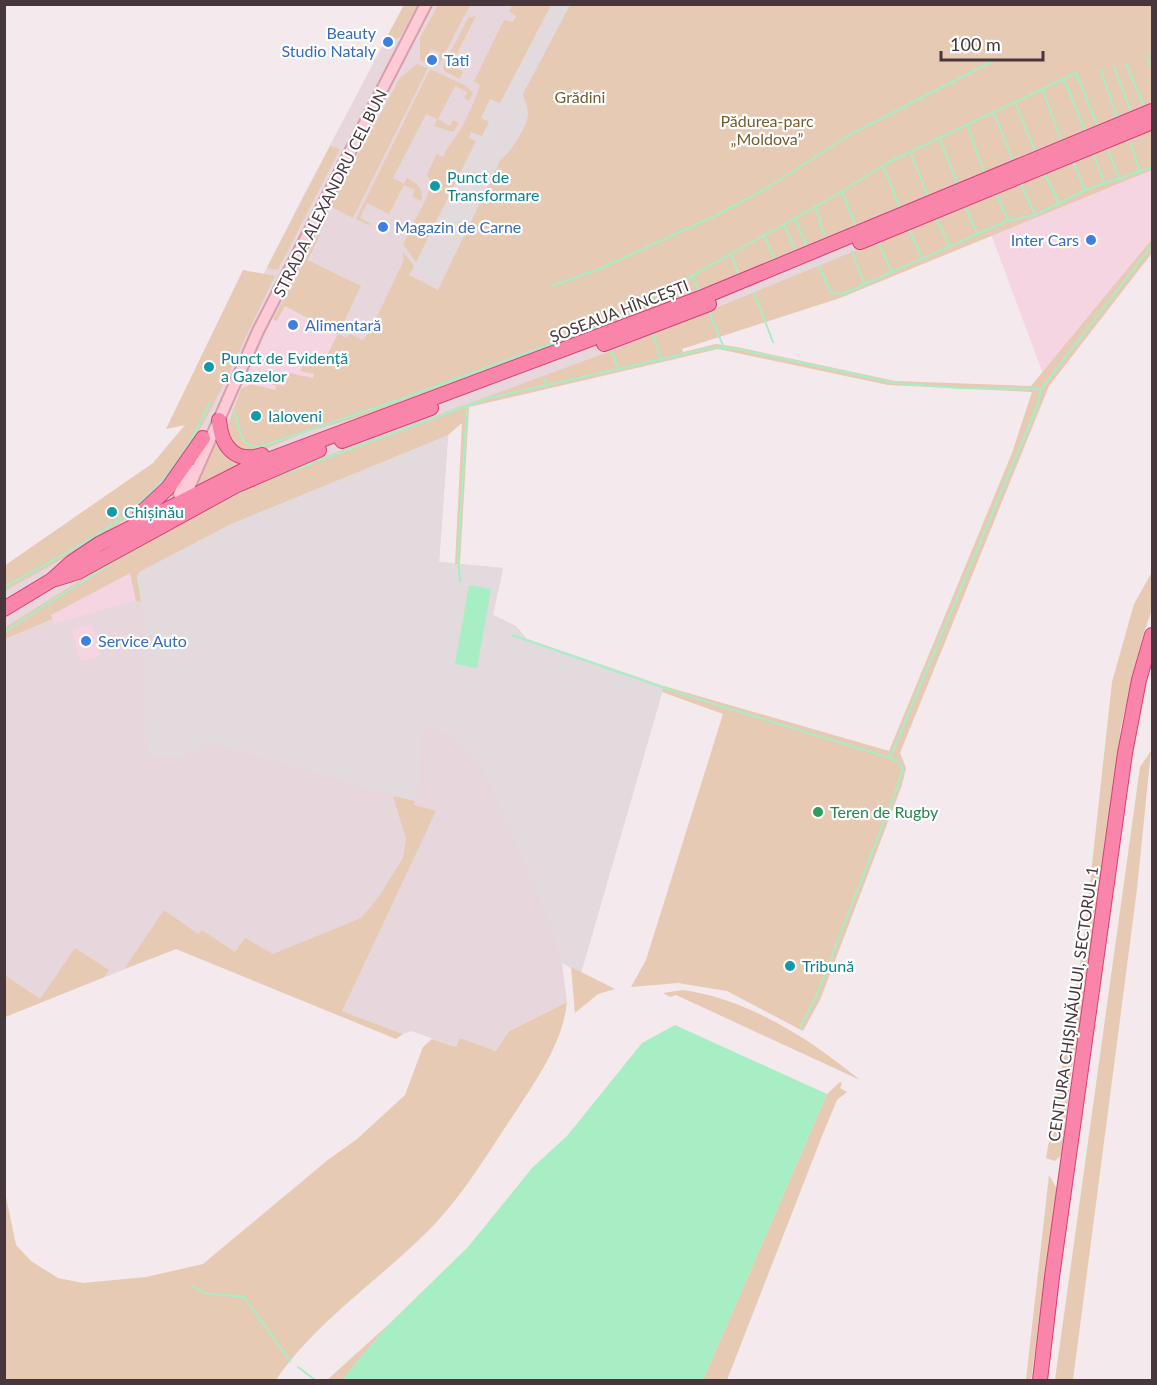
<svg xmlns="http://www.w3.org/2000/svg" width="1157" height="1385" viewBox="0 0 1157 1385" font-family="Lato,sans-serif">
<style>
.residential{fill:#e7d7dc}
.commercial{fill:#f5d5e2}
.industrial{fill:#e3dade}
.green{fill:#e6cab3}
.water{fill:#a7eec4}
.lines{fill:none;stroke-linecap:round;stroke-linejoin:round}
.stream{stroke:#a7eec4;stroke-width:2}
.secondary-casing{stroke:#d89ead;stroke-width:14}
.trunk-casing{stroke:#d83e77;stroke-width:16}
.secondary{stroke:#fdcad6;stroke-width:10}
.trunk{stroke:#fa85aa;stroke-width:14}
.shop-dot{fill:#3f7fe0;stroke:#fff;stroke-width:2}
.culture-dot{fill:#0f9aa8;stroke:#fff;stroke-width:2}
.leisure-dot{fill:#2e9e5b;stroke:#fff;stroke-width:2}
.labels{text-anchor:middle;stroke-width:4.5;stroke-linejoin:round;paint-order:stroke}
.shop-label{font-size:16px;fill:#366cbe;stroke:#fff;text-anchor:start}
.park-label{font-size:16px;fill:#775b2c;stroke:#fff}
.culture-label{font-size:16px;fill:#0d838f;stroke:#fff;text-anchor:start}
.street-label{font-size:16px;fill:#47373d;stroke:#fff}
.leisure-label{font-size:16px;fill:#27864d;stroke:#fff;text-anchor:start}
</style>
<rect width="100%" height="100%" fill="#f4e9ec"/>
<path class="residential" d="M 404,5 L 1152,5 L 1152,139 L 589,360 L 450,411 L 439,562 L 503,568 L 493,615 L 516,626 L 527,639 L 664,686 L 581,973 L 562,963 L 567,1002 L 509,1031 L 496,1051 L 460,1038 L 456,1047 L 411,1031 L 403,1034 L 342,1011 L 188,944 L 5,1017 L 5,577 L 168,462 L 298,206 Z"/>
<path class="commercial" d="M 1152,169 L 1152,239 L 1043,374 L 991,234 Z
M 285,306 L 338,334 L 325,360 L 329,362 L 319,379 L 275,390 L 251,384 L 241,389 L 273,319 L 277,321 Z
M 130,573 L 136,600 L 54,624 L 51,615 Z
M 92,624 L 101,656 L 80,661 L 72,630 Z"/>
<path class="industrial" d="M 551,5 L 570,5 L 523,94 L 528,118 L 511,151 L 501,159 L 440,284 L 412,270 L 475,141 L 468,138 L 471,132 L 482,136 L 488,122 L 481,118 L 491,99 L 501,103 Z
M 448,435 L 439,562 L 503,568 L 493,615 L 516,626 L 527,639 L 664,686 L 581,973 L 561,962 L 550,922 L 488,778 L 474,756 L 447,733 L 422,725 L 418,794 L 418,798 L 412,801 L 210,742 L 191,752 L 184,750 L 184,757 L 151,756 L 146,744 L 145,719 L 142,714 L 144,714 L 142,670 L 144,669 L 140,648 L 153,643 L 164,645 L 165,640 L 146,636 L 137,577 L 139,572 L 231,524 Z"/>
<path class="green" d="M 513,4 L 551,5 L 500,103 L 490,99 L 481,118 L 489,122 L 482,136 L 471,132 L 469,138 L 476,141 L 416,262 L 403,244 L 428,195 L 430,180 L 427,174 L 437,154 L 443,157 C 448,146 455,138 461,129 C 469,114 475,100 480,85 L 474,81 L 504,20 L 513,22 L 516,16 L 509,11 Z
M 404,5 L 418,5 L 401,36 L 396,39 L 388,35 Z
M 438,5 L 470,5 L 440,63 L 434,67 L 440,53 L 431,49 L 424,62 L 420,60 L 420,38 Z
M 570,5 L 1152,5 L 1152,106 L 779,261 L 388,409 L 306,432 L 259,452 L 245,452 L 234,445 L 227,428 L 241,389 L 251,384 L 275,390 L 276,386 L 261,380 L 284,386 L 290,373 L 313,378 L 314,374 L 300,371 L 306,361 L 318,362 L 327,366 L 329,362 L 325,359 L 338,334 L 285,306 L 277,321 L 273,319 L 318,235 L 320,235 L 308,260 L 361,286 L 338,334 L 347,338 L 350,334 L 363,340 L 369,333 L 404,260 L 402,251 L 414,266 L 409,275 L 438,290 L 501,159 C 510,154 529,124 528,113 C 528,106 524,100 523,94 Z
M 476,16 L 451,65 L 463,72 L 460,79 L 444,71 L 443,67 L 468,18 Z
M 417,64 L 428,68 L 353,218 L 330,206 L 400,78 Z
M 430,69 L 466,86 L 473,93 L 469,101 L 464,98 L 467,92 L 455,86 L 438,119 L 450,126 L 453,120 L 459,123 L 453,132 L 434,126 L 437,119 L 426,114 L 393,178 L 404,184 L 407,178 C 416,183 425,189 421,201 L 412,196 L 415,190 L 404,185 L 389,214 L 367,203 L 360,218 L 371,224 L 369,225 L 356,219 Z
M 1152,129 L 1152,170 L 840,298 L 682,349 L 683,352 L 716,344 L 737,347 L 895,381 L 1031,386 L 1152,239 L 1152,253 L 1049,386 L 900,753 L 906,768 L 902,785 L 820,1000 L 803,1031 L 727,991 L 678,983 L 631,987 L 646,960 L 723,714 L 662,692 L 664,686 L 889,751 L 1012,453 L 1032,392 L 888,385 L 718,349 L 469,407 L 460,564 L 455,564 L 462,423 L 448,435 L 231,524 L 139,572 L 137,577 L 141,602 L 136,601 L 130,573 L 51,615 L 52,619 L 5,639 L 4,628 L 122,554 L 206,508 L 299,466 L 611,351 Z
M 330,146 L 340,149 L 278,270 L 267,268 Z
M 243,270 L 275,276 C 241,343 203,446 150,498 C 115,533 49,566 5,591 L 4,566 L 153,463 L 185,425 L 166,429 Z
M 217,431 L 245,464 L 191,489 Z
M 1152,572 L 1152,609 L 1142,639 L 1121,726 L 1086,1002 L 1072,1067 L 1061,1155 L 1055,1161 L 1046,1158 L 1083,947 L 1112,682 L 1134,604 Z
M 1151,751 L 1137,889 L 1073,1380 L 1055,1380 L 1140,767 Z
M 393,796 L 415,801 L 414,805 L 436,811 L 342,1011 L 403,1034 L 396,1039 L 176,949 L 124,969 L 164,910 L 198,934 L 202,930 L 235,952 L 245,938 L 273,954 L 361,918 L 378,898 L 403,858 L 406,839 Z
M 75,948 L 109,970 L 104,977 L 5,1017 L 6,976 L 40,999 Z
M 571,967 L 615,989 L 598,994 L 575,1013 Z
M 683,990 C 748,999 810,1039 860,1080 L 676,995 L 670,997 L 663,993 Z
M 567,1002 C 563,1040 541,1073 520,1105 C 493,1145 465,1193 432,1227 C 381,1279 317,1320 276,1380 L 5,1380 L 5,1192 L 16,1245 L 31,1261 L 58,1278 L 83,1283 L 146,1277 L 203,1264 L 329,1159 L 357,1139 L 405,1095 L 423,1047 L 432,1039 L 456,1047 L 460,1038 L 496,1051 L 509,1031 Z
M 840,1082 L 842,1083 L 840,1088 L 847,1092 L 837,1100 L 822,1136 L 727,1380 L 703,1380 L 827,1094 Z
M 1049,1175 L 1057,1189 L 1031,1380 L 1026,1380 Z
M 389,1324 L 342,1380 L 327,1380 Z"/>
<path class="water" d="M 469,585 L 491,589 L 477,668 L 455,664 Z
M 675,1025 L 827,1094 L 703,1380 L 342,1380 L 389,1324 L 468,1247 L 532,1168 L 567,1136 L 642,1043 Z"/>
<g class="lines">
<path class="stream" d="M 1147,55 L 1152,68
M 1126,64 L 1145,109
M 1114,67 L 1132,114
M 1101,70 L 1118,120
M 1064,79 L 1086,133
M 1043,90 L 1062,143
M 1016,104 L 1036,154
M 994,113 L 1014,163
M 968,127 L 985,175
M 1129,138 L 1140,172
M 940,139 L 958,186
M 1107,147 L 1119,178
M 1093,153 L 1105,184
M 911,154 L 929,199
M 1073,161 L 1085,190
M 883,166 L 901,210
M 1044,173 L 1059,203
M 1021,183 L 1035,215
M 842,192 L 857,229
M 996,193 L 1008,220
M 965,206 L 977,233
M 816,207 L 826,242
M 936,218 L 950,247
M 795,219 L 808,249
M 784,224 L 797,254
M 909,229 L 922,259
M 764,235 L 776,263
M 878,242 L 892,272
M 852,252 L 864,283
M 731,255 L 740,278
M 819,266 L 831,293 L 842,294 L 1007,221 L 1035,215 L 1088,189 L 1152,167
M 692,275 L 700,294
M 552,286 L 599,269 L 717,215 L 765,189 L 851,134 L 991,62
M 754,293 L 773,342
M 709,312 L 724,348
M 653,334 L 661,360
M 611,351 L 619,370
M 544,378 L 547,386
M 233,411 C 242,425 235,445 259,447 L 401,399 L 605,324 L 833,197 L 887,163 L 1076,73 L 1098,127
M 264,481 L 485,399 L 715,347 L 738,349 L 895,383 L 959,388 L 1041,389
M 219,502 L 254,485
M 127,554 L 150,540
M 460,582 L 458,558 L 467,406
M 4,587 C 66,552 131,524 174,466 C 189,447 199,424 210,402
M 4,632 L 122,556
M 512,635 L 688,696 L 890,758 L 1038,404 L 1041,389 L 1152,245
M 800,1027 L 816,997 L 895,793 L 903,769 L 897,761 L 891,759
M 193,1286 L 204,1293 L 244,1297 L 290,1361
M 298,1367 L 315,1380"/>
<defs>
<path id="secondary" d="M 183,501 L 258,331 L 426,4
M 183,501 L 179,494 L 190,469"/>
<path id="trunk" d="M 860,242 L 1152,122
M 604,344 L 709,304
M 219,420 C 221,446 235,464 262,455
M 342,441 L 431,408
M 140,514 L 168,488 L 203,438
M 56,579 L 78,572 L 235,486 L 319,450
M 4,609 L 52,580 L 72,562 L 99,544 L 252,466 L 703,297 L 1152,111
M 1040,1380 L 1052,1277 L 1125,753 L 1139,680 L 1152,635"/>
</defs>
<use href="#secondary" class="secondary-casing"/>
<use href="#trunk" class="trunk-casing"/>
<use href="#secondary" class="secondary"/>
<use href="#trunk" class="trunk"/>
</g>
<g class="shop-dot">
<circle cx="388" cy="42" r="6"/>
<circle cx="432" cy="60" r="6"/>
<circle cx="383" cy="227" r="6"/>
<circle cx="1091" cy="240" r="6"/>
<circle cx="293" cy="325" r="6"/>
<circle cx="86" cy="641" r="6"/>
</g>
<g class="culture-dot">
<circle cx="435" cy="186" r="6"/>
<circle cx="209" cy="367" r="6"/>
<circle cx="256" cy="416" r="6"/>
<circle cx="112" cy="512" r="6"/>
<circle cx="790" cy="966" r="6"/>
</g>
<circle class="leisure-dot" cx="818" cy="812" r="6"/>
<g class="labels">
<g class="shop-label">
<text x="376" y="39" text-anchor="end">Beauty<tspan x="376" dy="18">Studio Nataly</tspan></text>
<text x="444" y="66">Tati</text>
<text x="395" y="233">Magazin de Carne</text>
<text x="1079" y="246" text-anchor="end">Inter Cars</text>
<text x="305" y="331">Alimentară</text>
<text x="98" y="647">Service Auto</text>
</g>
<g class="park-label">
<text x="580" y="103">Grădini</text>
<text x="767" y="127">Pădurea-parc<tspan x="767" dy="18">„Moldova”</tspan></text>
</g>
<g class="culture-label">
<text x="447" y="183">Punct de<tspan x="447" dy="18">Transformare</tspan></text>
<text x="221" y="364">Punct de Evidență<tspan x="221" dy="18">a Gazelor</tspan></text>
<text x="268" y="422">Ialoveni</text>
<text x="124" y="518">Chișinău</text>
<text x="802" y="972">Tribună</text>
</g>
<g class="street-label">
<text transform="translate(330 193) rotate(-63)" y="6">STRADA ALEXANDRU CEL BUN</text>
<text transform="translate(619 311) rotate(-21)" y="6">ȘOSEAUA HÎNCEȘTI</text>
<text transform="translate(1073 1004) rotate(-82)" y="6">CENTURA CHIȘINĂULUI, SECTORUL 1</text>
</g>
<g class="leisure-label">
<text x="830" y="818">Teren de Rugby</text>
</g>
</g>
<rect width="1157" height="1385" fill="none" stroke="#47373d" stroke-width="12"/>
<path d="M941 51v9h102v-9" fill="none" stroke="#47373d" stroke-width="3"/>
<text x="950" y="51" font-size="18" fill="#47373d" stroke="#ffffff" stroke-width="4.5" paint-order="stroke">100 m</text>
</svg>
